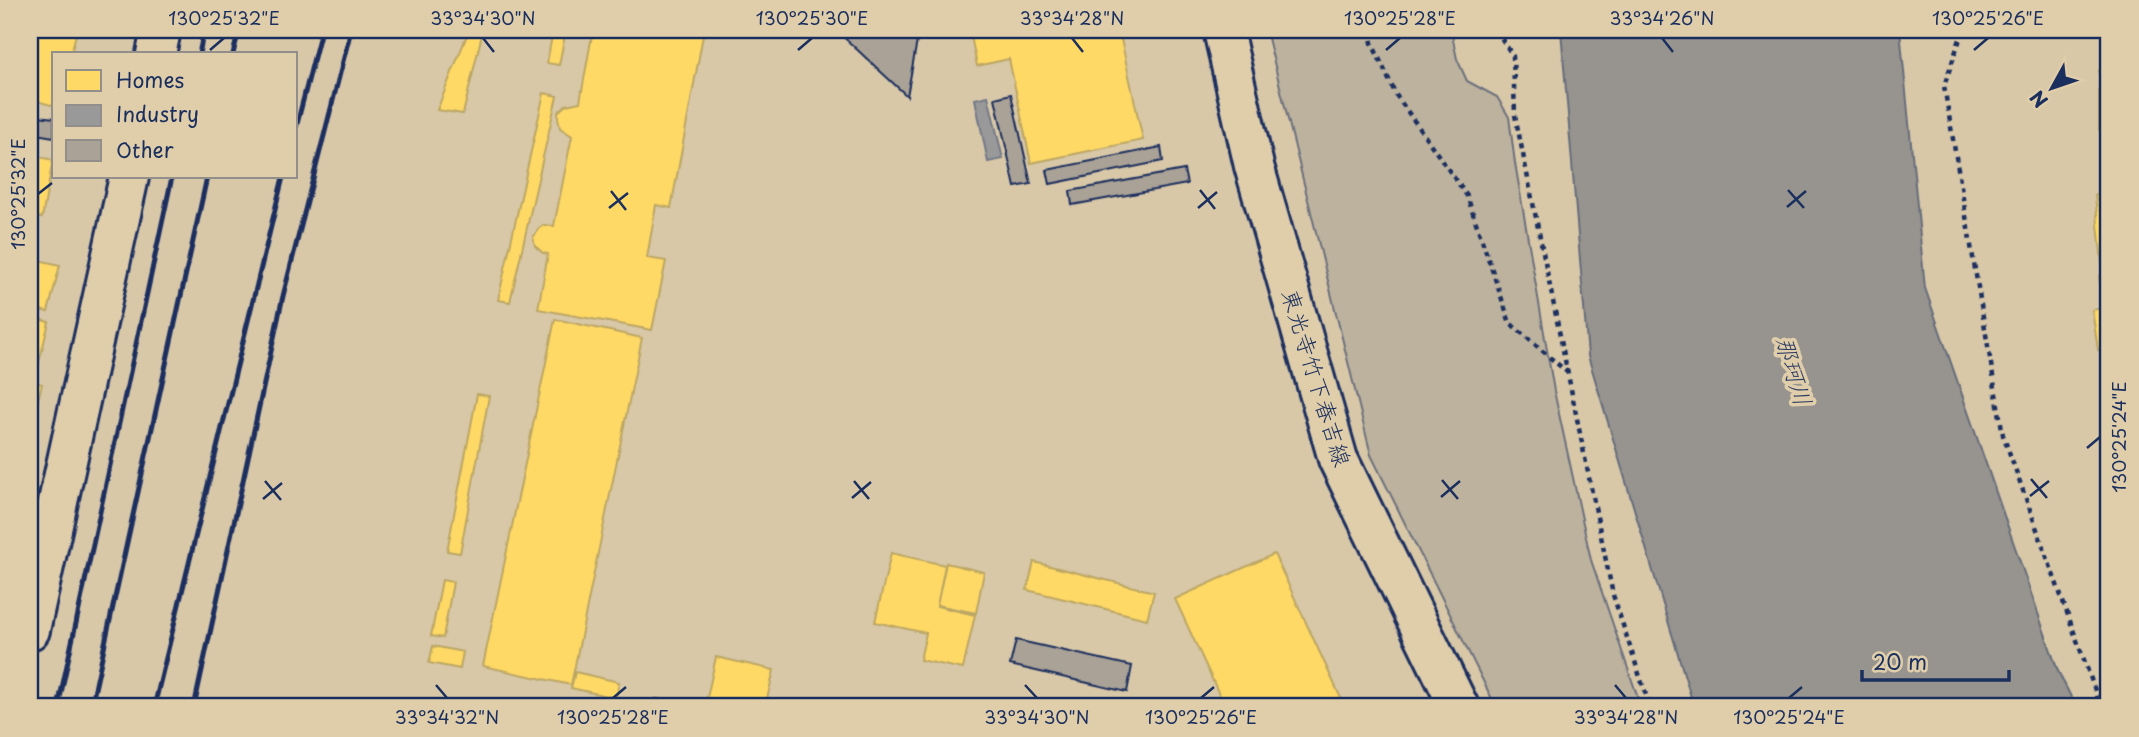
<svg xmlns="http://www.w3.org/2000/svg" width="2139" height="737" viewBox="0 0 2139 737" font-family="'Playpen Sans','Klee One',sans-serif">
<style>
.green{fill:#bcb29d;stroke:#6c707e;stroke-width:2}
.water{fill:#97948f;stroke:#656c7b;stroke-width:2}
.homes{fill:#ffd966;stroke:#bba664;stroke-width:2}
.industry{fill:#999;stroke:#737987;stroke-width:2}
.building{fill:#aaa296;stroke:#1b2f5e;stroke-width:2}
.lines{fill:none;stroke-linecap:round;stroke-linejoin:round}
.street-casing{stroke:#1b2f5e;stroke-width:44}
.secondary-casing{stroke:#1b2f5e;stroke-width:44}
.path{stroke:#1b2f5e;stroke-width:4.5;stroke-dasharray:5 5;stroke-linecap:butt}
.street{stroke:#e0ceab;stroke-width:38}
.secondary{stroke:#e0ceab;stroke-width:38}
.rail{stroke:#1b2f5e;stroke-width:5}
.ticks{fill:none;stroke:#1b2f5e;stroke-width:2.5}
.labels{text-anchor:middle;stroke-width:7;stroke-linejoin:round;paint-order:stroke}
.street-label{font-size:23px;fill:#1b2f5e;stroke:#e0ceab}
.water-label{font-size:24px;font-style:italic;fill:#2e3e65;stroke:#e0ceab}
.neatline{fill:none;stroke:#1b2f5e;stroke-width:2.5}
.ticks-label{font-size:18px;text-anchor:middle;fill:#1b2f5e}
</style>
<rect width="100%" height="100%" fill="#d8c8a8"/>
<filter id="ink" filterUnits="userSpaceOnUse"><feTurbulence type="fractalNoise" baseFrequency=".0143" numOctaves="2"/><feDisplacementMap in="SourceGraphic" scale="14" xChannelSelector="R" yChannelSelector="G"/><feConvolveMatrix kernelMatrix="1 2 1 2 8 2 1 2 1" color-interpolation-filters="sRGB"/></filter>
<g filter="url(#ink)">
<path class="green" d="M 1266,30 L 1451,30 L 1457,59 L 1467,81 L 1497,97 L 1509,117 L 1515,163 L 1554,391 L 1591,560 L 1641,707 L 1496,707 L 1371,455 Z"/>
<path class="water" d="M 1561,30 L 1900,30 L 1925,288 L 2058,671 L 2076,707 L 1694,707 L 1588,356 Z"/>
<path class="homes" d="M 30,30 L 77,30 L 71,54 L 54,54 L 54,106 L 30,99 Z
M 469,30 L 483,30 L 463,114 L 437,110 Z
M 553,30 L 566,30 L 559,65 L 547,63 Z
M 583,30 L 704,30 L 671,208 L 656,205 L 647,258 L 666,261 L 652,330 L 538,309 L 548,254 L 543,253 L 535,246 L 533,237 L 539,228 L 544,225 L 554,226 L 572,136 L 560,128 L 558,118 L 558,112 L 566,105 L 580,102 L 592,35 Z
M 1000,30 L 1119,30 L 1143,140 L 1031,163 L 1009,59 L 977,66 L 971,36 Z
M 2109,69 L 2109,130 L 2099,130 L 2099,70 Z
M 544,93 L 557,96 L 510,302 L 498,300 Z
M 30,155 L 53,160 L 42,218 L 30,216 Z
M 2109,194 L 2109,263 L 2102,263 L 2095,195 Z
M 30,258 L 60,265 L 48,312 L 30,308 Z
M 2109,275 L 2109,355 L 2108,348 L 2098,350 L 2092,310 L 2103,308 L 2099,276 Z
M 30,317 L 49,322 L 37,371 L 30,369 Z
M 555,319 L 642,338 L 571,685 L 483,666 Z
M 2106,368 L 2109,368 L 2109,431 Z
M 30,381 L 42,384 L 30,433 Z
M 477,394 L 489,396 L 460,553 L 447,551 Z
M 891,553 L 945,565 L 937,606 L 975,615 L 963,669 L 920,660 L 926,633 L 875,622 Z
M 1274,554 L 1296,601 L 1345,707 L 1225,707 L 1175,599 Z
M 1034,562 L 1154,592 L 1147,619 L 1027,590 Z
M 946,563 L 984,572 L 976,613 L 937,605 Z
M 442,580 L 453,582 L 443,638 L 431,636 Z
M 433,646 L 463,652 L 460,669 L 429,663 Z
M 716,657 L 774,670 L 765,707 L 705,707 Z
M 575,672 L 619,682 L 616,698 L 571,688 Z"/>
<path class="industry" d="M 988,96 L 1003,159 L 988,162 L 975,99 Z"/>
<path class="building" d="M 836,30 L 919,30 L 907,96 Z
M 1011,94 L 1031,184 L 1015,187 L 995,98 Z
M 30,115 L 54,118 L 54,137 L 30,133 Z
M 1161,147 L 1163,161 L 1050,184 L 1047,170 Z
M 1184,170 L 1187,184 L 1072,205 L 1070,191 Z
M 1016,640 L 1132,666 L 1127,692 L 1010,665 Z
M 656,699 L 682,703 L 681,707 L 654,707 Z"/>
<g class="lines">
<defs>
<path id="street" d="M 156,54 L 161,30
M 30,630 L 129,177"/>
<path id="secondary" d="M 1223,30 L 1254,166 L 1338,459 L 1459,707"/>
</defs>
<use href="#street" class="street-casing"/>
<use href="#secondary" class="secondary-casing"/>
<path class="path" d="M 1370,30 L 1372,43 L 1396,95 L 1467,196 L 1510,323 L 1567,372
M 1496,30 L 1513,56 L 1515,115 L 1613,595 L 1650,707
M 1963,30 L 1944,86 L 2003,435 L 2101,707"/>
<use href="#street" class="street"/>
<use href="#secondary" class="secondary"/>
<path class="rail" d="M 199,54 L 204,30
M 233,54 L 239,30
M 296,128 L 321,30
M 58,707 L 172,177
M 91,707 L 207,177
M 154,707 L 283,177
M 194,707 L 283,296 L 351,30"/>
</g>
</g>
<path class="ticks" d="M 483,38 L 494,52M 1072,38 L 1083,52M 1662,38 L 1673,52M 210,50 L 224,38M 798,50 L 812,38M 1386,50 L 1400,38M 1974,50 L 1988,38M 1200,190 L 1215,209M 1788,190 L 1804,208M 611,191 L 626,210M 38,194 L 52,183M 1787,207 L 1806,191M 609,208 L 628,193M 1198,208 L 1217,192M 2087,448 L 2100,437M 2031,479 L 2047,498M 1442,480 L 1458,499M 265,481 L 281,500M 854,481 L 869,499M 2030,496 L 2049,481M 1441,497 L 1460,481M 852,498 L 871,482M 263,499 L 282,483M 436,685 L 447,698M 1025,685 L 1037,698M 1615,685 L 1626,698M 613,698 L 626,687M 1201,698 L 1214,687M 1789,698 L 1802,687"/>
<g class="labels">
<g class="street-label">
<text transform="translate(1316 378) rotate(73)" y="8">東光寺竹下春吉線</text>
</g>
<g class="water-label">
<text transform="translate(1793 371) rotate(73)" y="8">那珂川</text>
</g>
</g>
<rect width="2139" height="737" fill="none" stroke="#e0ceab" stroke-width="77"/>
<rect x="52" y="52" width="245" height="126" fill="#e0ceab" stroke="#918e8c" stroke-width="2"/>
<rect x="66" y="70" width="35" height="21" fill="#ffd966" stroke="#918e8c" stroke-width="2"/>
<text x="116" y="88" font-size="21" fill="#1b2f5e">Homes</text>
<rect x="66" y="105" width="35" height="21" fill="#999999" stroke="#918e8c" stroke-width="2"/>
<text x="116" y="122" font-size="21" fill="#1b2f5e">Industry</text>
<rect x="66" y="140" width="35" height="21" fill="#aaa296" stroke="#918e8c" stroke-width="2"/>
<text x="116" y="158" font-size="21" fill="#1b2f5e">Other</text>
<g transform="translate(2052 88) rotate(230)" stroke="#e0ceab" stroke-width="5" paint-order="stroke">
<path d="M0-5L12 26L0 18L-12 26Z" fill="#1b2f5e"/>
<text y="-10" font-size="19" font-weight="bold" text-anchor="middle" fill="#1b2f5e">N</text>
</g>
<path d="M1862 670v10h147v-10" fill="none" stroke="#1b2f5e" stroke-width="3.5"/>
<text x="1873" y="670" font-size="21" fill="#1b2f5e" stroke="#e0ceab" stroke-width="5" paint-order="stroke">20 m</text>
<rect x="38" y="38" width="2062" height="660" class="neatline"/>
<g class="ticks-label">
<text x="224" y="25">130°25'32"E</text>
<text x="483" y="25">33°34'30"N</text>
<text x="812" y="25">130°25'30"E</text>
<text x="1072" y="25">33°34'28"N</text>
<text x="1400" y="25">130°25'28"E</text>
<text x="1662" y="25">33°34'26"N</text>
<text x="1988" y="25">130°25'26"E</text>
<text transform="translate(19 194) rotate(-90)" y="6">130°25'32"E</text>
<text transform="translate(2120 437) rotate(-90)" y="6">130°25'24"E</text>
<text x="447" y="724">33°34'32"N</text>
<text x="613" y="724">130°25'28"E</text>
<text x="1037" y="724">33°34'30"N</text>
<text x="1201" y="724">130°25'26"E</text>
<text x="1626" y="724">33°34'28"N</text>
<text x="1789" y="724">130°25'24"E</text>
</g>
</svg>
